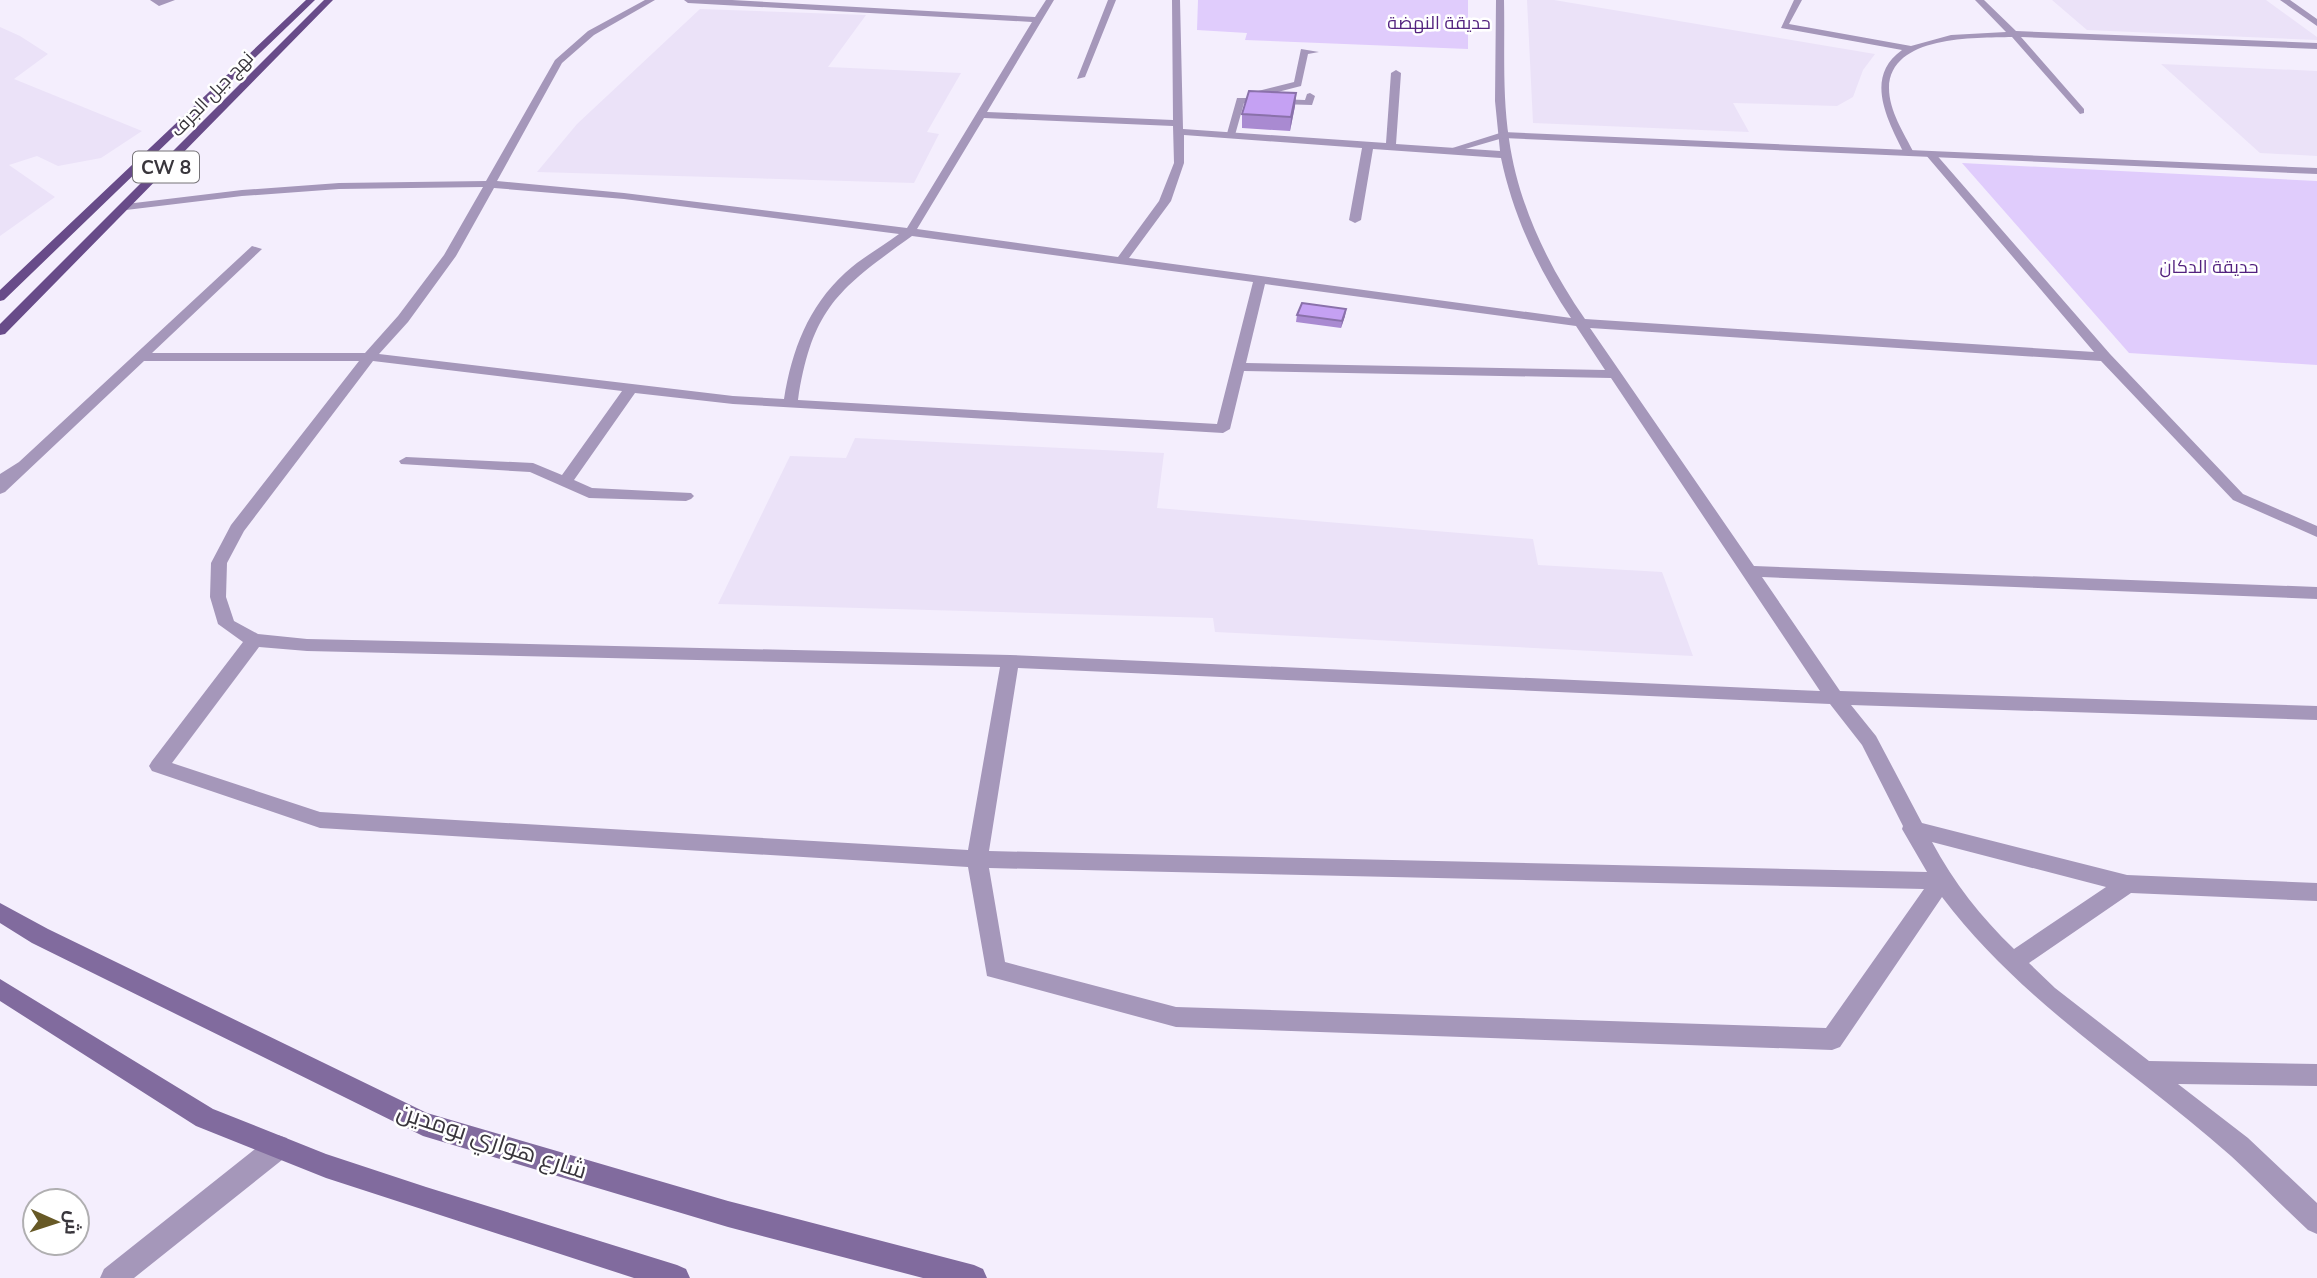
<svg xmlns="http://www.w3.org/2000/svg" width="2317" height="1278" viewBox="0 0 2317 1278" font-family="'Nunito Sans',Cairo,sans-serif">
<style>
.built{fill:#ebe2f8}
.green{fill:#e0ccfc}
.lines{fill:none;stroke-linecap:round;stroke-linejoin:round}
.service{fill:#a597ba;fill-rule:evenodd}
.minor{fill:#a597ba;fill-rule:evenodd}
.tertiary{fill:#a597ba;fill-rule:evenodd}
.secondary{fill:#816b9e;fill-rule:evenodd}
.primary{fill:#684b89;fill-rule:evenodd}
.wall{fill:#a98ad1}
.shaded-wall{fill:#8a71aa}
.building{fill:#c5a1f3;stroke:#8a71aa;stroke-width:2}
.labels{text-anchor:middle;stroke-width:5;stroke-linejoin:round;paint-order:stroke}
.far-park-label{font-size:18px;fill:#53227f;stroke:#fff}
.far-street-label{font-size:18px;fill:#39363c;stroke:#fff}
.shield{fill:#fff;stroke:#747276;stroke-width:2}
.shield-label{font-size:19px;font-weight:bold;fill:#39363c}
.near-street-label{font-size:24px;fill:#39363c;stroke:#fff}
</style>
<rect width="100%" height="100%" fill="#f4eefd"/>
<path class="built" d="M 1527,0 L 1554,0 L 1875,54 L 1863,70 L 1853,97 L 1837,106 L 1733,103 L 1749,132 L 1533,123 Z
M 2052,0 L 2266,0 L 2317,37 L 2317,40 L 2087,30 Z
M 700,9 L 866,15 L 828,67 L 961,73 L 927,132 L 939,134 L 914,183 L 537,172 L 577,124 Z
M 0,27 L 20,36 L 48,54 L 14,79 L 142,131 L 101,158 L 58,166 L 37,156 L 9,165 L 55,197 L 0,236 Z
M 2161,64 L 2317,71 L 2317,156 L 2260,153 Z
M 855,438 L 1164,453 L 1157,508 L 1533,539 L 1538,565 L 1662,572 L 1693,656 L 1215,632 L 1213,618 L 718,604 L 790,456 L 846,458 Z"/>
<path class="green" d="M 1198,0 L 1468,0 L 1468,49 L 1245,40 L 1247,33 L 1197,30 Z
M 1962,163 L 2317,181 L 2317,365 L 2129,353 Z"/>
<g class="lines">
<path class="service" d="M 1301,49 L 1319,52 L 1308,54 L 1301,86 L 1254,98 L 1305,100 L 1307,94 L 1310,93 L 1315,96 L 1312,105 L 1244,103 L 1235,135 L 1226,137 L 1237,98 L 1252,98 L 1248,95 L 1250,93 L 1294,82 Z"/>
<path class="minor" d="M 150,0 L 175,0 L 159,6 Z
M 645,0 L 655,0 L 594,35 L 562,63 L 497,181 L 624,193 L 907,228 L 1032,22 L 688,3 L 684,0 L 732,0 L 1035,17 L 1046,0 L 1054,0 L 987,112 L 1173,120 L 1172,0 L 1180,0 L 1183,129 L 1386,143 L 1391,73 L 1396,70 L 1401,73 L 1396,144 L 1500,151 L 1495,101 L 1496,0 L 1504,0 C 1505,46 1502,93 1509,139 C 1518,204 1548,266 1585,319 L 2094,352 L 1925,154 L 1934,152 L 2110,354 L 2243,494 L 2317,526 L 2317,537 L 2233,500 L 2101,361 L 1590,328 L 1754,566 L 2317,587 L 2317,599 L 1762,577 L 1840,691 L 2317,706 L 2317,720 L 1851,705 L 1876,736 L 1922,823 L 2127,875 L 2317,883 L 2317,901 L 2131,893 L 2029,963 L 2055,988 L 2149,1061 L 2317,1064 L 2317,1086 L 2178,1084 L 2248,1138 L 2317,1203 L 2317,1234 L 2308,1230 C 2282,1206 2257,1180 2231,1156 C 2132,1068 2025,1006 1942,897 L 1840,1047 L 1832,1050 L 1176,1027 L 987,976 L 968,867 L 320,828 L 152,771 L 149,766 L 152,761 L 243,642 L 218,624 L 210,597 L 211,563 L 231,525 L 359,361 L 144,361 L 5,492 L 0,494 L 0,474 L 19,462 L 252,246 L 262,249 L 152,353 L 365,353 L 398,316 L 444,255 L 483,187 L 339,189 L 242,196 L 126,210 L 120,207 L 126,204 L 242,190 L 339,183 L 486,181 L 555,60 L 588,31 ZM 984,118 L 1173,126 L 1174,163 L 1159,201 L 1118,257 L 917,229 ZM 1184,135 L 1362,148 L 1349,220 L 1355,223 L 1361,220 L 1373,149 L 1501,158 C 1513,215 1538,269 1571,318 L 1129,258 L 1171,201 L 1184,163 ZM 494,188 L 624,199 L 899,234 C 882,247 861,258 845,273 C 808,307 792,350 784,399 L 733,396 L 379,354 L 408,322 L 456,256 ZM 912,236 L 1253,282 L 1217,424 L 798,400 C 812,307 840,288 912,236 ZM 1265,284 L 1576,326 L 1605,370 L 1246,363 ZM 373,361 L 622,391 L 562,475 L 533,463 L 406,457 L 399,461 L 401,464 L 530,472 L 589,498 L 686,501 L 691,499 L 694,496 L 691,493 L 592,488 L 574,480 L 635,393 L 733,404 L 1223,433 L 1230,429 L 1244,371 L 1611,378 L 1820,691 L 1010,655 L 307,639 L 258,634 L 234,621 L 226,597 L 227,563 L 244,531 ZM 259,647 L 307,651 L 1000,667 L 968,850 L 320,812 L 172,763 ZM 1018,668 L 1830,704 L 1862,745 L 1903,826 L 1902,829 L 1927,872 L 989,851 ZM 1932,842 L 2106,887 L 2014,949 C 1981,917 1954,883 1932,842 ZM 989,868 L 1924,889 L 1826,1028 L 1176,1007 L 1005,962 Z
M 1108,0 L 1116,0 L 1085,77 L 1077,79 Z
M 1794,0 L 1802,0 L 1789,24 L 1911,46 L 1951,35 L 2006,32 L 1975,0 L 1984,0 L 2016,31 L 2317,43 L 2317,49 L 2021,37 L 2084,109 L 2084,113 L 2080,114 L 2012,37 C 1975,38 1890,35 1889,88 C 1889,111 1904,133 1914,153 L 1909,156 L 1904,153 C 1887,119 1864,77 1902,50 L 1781,28 Z
M 278,1135 L 287,1138 L 290,1147 L 287,1156 L 134,1278 L 100,1278 L 104,1269 L 269,1138 Z"/>
<path class="tertiary" d="M 2280,0 L 2290,0 L 2317,19 L 2317,26 Z
M 1503,132 L 2317,168 L 2317,174 L 1503,138 L 1448,154 L 1443,151 Z"/>
<path class="secondary" d="M 0,903 L 48,929 L 427,1113 L 728,1201 L 974,1265 L 983,1269 L 987,1278 L 923,1278 L 728,1227 L 423,1136 L 32,943 L 0,923 Z
M 0,979 L 213,1109 L 326,1154 L 426,1187 L 677,1265 L 686,1269 L 690,1278 L 634,1278 L 326,1178 L 196,1126 L 0,1001 Z"/>
<path class="primary" d="M 306,0 L 315,0 L 4,300 L 0,301 L 0,290 Z
M 324,0 L 333,0 L 5,334 L 0,335 L 0,324 Z"/>
</g>
<path class="wall" d="M 1296,93 L 1295,106 L 1290,131 L 1242,128 L 1242,114 Z
M 1346,309 L 1345,316 L 1341,328 L 1296,322 L 1297,315 Z"/>
<path class="shaded-wall" d="M 1296,93 L 1295,106 L 1290,131 L 1291,117 Z
M 1346,309 L 1345,316 L 1341,328 L 1342,321 Z"/>
<path class="building" d="M 1249,91 L 1296,93 L 1291,117 L 1242,114 Z
M 1302,303 L 1346,309 L 1342,321 L 1297,315 Z"/>
<g class="labels">
<g class="far-park-label">
<text x="1439" y="29">حديقة النهضة</text>
<text x="2209" y="273">حديقة الدكان</text>
</g>
<g class="far-street-label">
<text transform="translate(212 94) rotate(-46)" y="6">نهج جبل الجرف</text>
</g>
<rect class="shield" x="133" y="151.5" width="66" height="31" rx="5"/>
<g class="shield-label">
<text x="166" y="174">CW 8</text>
</g>
<g class="near-street-label">
<text transform="translate(492 1141) rotate(18)" y="8">شارع هواري بومدين</text>
</g>
</g>
<g transform="translate(56 1222) rotate(93)"><circle r="33" fill="#ffffff" stroke="#b0afb1" stroke-width="2"/>
<path d="M0-5L12 26L0 18L-12 26Z" fill="#675926"/>
<text y="-10" font-size="19" font-weight="bold" text-anchor="middle" fill="#39363c">ش</text>
</g>
</svg>
